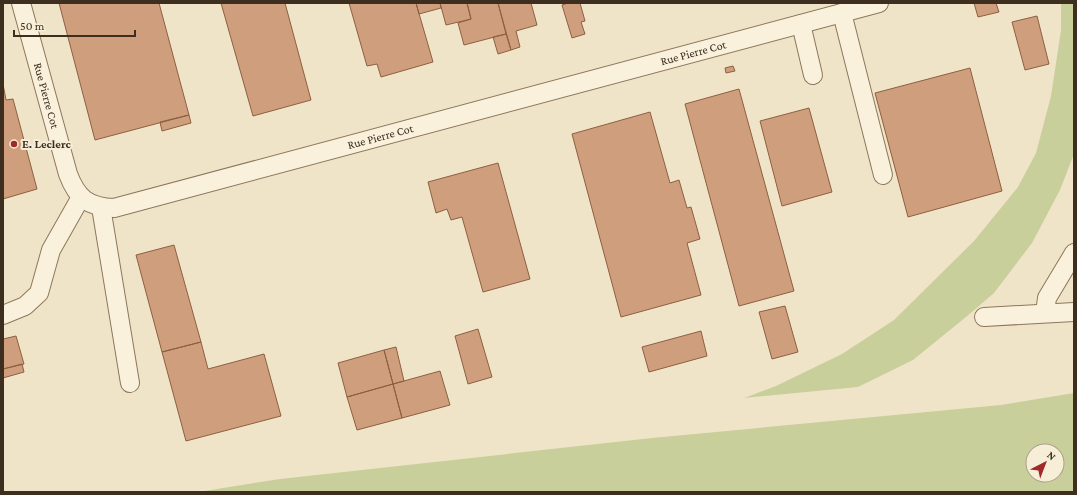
<svg xmlns="http://www.w3.org/2000/svg" width="1077" height="495" viewBox="0 0 1077 495" font-family="'Crimson Pro',serif">
<style>
.green{fill:#c9cf9b;fill-rule:evenodd}
.building{fill:#cf9f7d;stroke:#8d5f41}
.lines{fill:none;stroke-linecap:round;stroke-linejoin:round}
.minor-casing{stroke:#8d765c;stroke-width:20}
.minor{stroke:#faf1dc;stroke-width:18}
.poi-dot{fill:#9e2a2b;stroke:#f7eed8;stroke-width:1.5}
.labels{text-anchor:middle;stroke-width:4;stroke-linejoin:round;paint-order:stroke}
.street-label{font-size:12px;fill:#3d2e20;stroke:#f7eed8}
.poi-label{font-size:12px;font-weight:bold;fill:#3d2e20;stroke:#f7eed8;text-anchor:start}
</style>
<rect width="100%" height="100%" fill="#f0e4c8"/>
<path class="green" d="M 1061,3 L 1074,3 L 1074,154 L 1060,190 L 1032,243 L 994,293 L 966,317 L 913,360 L 858,387 L 744,398 L 776,386 L 842,354 L 894,320 L 974,241 L 1018,187 L 1036,153 L 1051,96 L 1061,30 Z
M 1074,393 L 1074,492 L 198,492 L 280,479 L 652,438 L 1001,405 ZM 1033,451 L 1057,451 L 1057,475 L 1033,475 Z"/>
<path class="building" d="M 59,3 L 159,3 L 189,115 L 95,140 Z
M 221,3 L 285,3 L 311,100 L 253,116 Z
M 349,3 L 416,3 L 433,62 L 381,77 L 377,64 L 367,66 Z
M 416,3 L 440,3 L 441,8 L 419,14 Z
M 440,3 L 467,3 L 471,19 L 446,25 Z
M 467,3 L 498,3 L 506,34 L 464,45 L 458,23 L 471,19 Z
M 498,3 L 531,3 L 537,25 L 516,31 L 520,47 L 511,50 Z
M 568,3 L 580,3 L 585,21 L 581,22 L 585,34 L 572,38 L 562,5 Z
M 974,3 L 996,3 L 999,12 L 978,17 Z
M 1037,16 L 1049,64 L 1025,70 L 1012,22 Z
M 506,34 L 511,50 L 498,54 L 493,37 Z
M 733,66 L 735,71 L 726,73 L 725,68 Z
M 970,68 L 1002,191 L 908,217 L 875,93 Z
M 3,84 L 6,100 L 13,99 L 37,189 L 3,199 Z
M 739,89 L 794,291 L 739,306 L 685,104 Z
M 809,108 L 832,192 L 782,206 L 760,121 Z
M 650,112 L 670,183 L 679,180 L 687,208 L 691,207 L 700,239 L 687,243 L 701,295 L 621,317 L 572,134 Z
M 189,115 L 191,123 L 162,131 L 160,122 Z
M 498,163 L 530,279 L 483,292 L 462,217 L 451,220 L 447,209 L 436,213 L 428,182 Z
M 174,245 L 201,342 L 162,352 L 136,255 Z
M 785,306 L 798,352 L 772,359 L 759,312 Z
M 478,329 L 492,377 L 468,384 L 455,336 Z
M 701,331 L 707,356 L 649,372 L 642,347 Z
M 16,336 L 24,364 L 3,369 L 3,339 Z
M 201,342 L 208,369 L 264,354 L 281,416 L 186,441 L 162,352 Z
M 396,347 L 404,381 L 393,384 L 384,350 Z
M 384,350 L 393,384 L 347,397 L 338,363 Z
M 22,364 L 24,372 L 3,378 L 3,369 Z
M 440,371 L 450,405 L 402,418 L 393,384 Z
M 393,384 L 402,418 L 357,430 L 347,397 Z"/>
<g class="lines">
<defs>
<g id="minor">
<path id="s1" d="M 21,3 L 68,174 C 77,198 88,207 114,208 L 879,3"/>
<path d="M 842,13 L 883,175"/>
<path d="M 801,24 L 813,75"/>
<path d="M 101,207 L 130,383"/>
<path d="M 1045,313 L 1047,298 L 1074,253"/>
<path d="M 3,315 L 25,306 L 39,293 L 51,250 L 81,197"/>
<path d="M 984,317 L 1074,312"/>
</g>
</defs>
<use href="#minor" class="minor-casing"/>
<use href="#minor" class="minor"/>
</g>
<circle class="poi-dot" cx="14" cy="144" r="4"/>
<g class="labels">
<g class="street-label">
<text dy="4" stroke="none"><textPath href="#s1" startOffset="839">Rue Pierre Cot</textPath></text>
<text dy="4" stroke="none"><textPath href="#s1" startOffset="96">Rue Pierre Cot</textPath></text>
<text dy="4" stroke="none"><textPath href="#s1" startOffset="515">Rue Pierre Cot</textPath></text>
</g>
<g class="poi-label">
<text x="22" y="148">E. Leclerc</text>
</g>
</g>
<rect width="1077" height="495" fill="none" stroke="#3d2e20" stroke-width="8"/>
<g transform="translate(1045 463) rotate(42)"><circle r="19" fill="#f7eed8" stroke="#ada18e"/>
<path d="M0-3L7 15L0 10L-7 15Z" fill="#9e2a2b"/>
<text y="-6" font-size="11" font-weight="bold" text-anchor="middle" fill="#3d2e20">N</text>
</g>
<path d="M14 30v6h121v-6" fill="none" stroke="#3d2e20" stroke-width="2"/>
<text x="20" y="30" font-size="12" fill="#3d2e20" stroke="#f7eed8" stroke-width="3" paint-order="stroke">50 m</text>
</svg>
